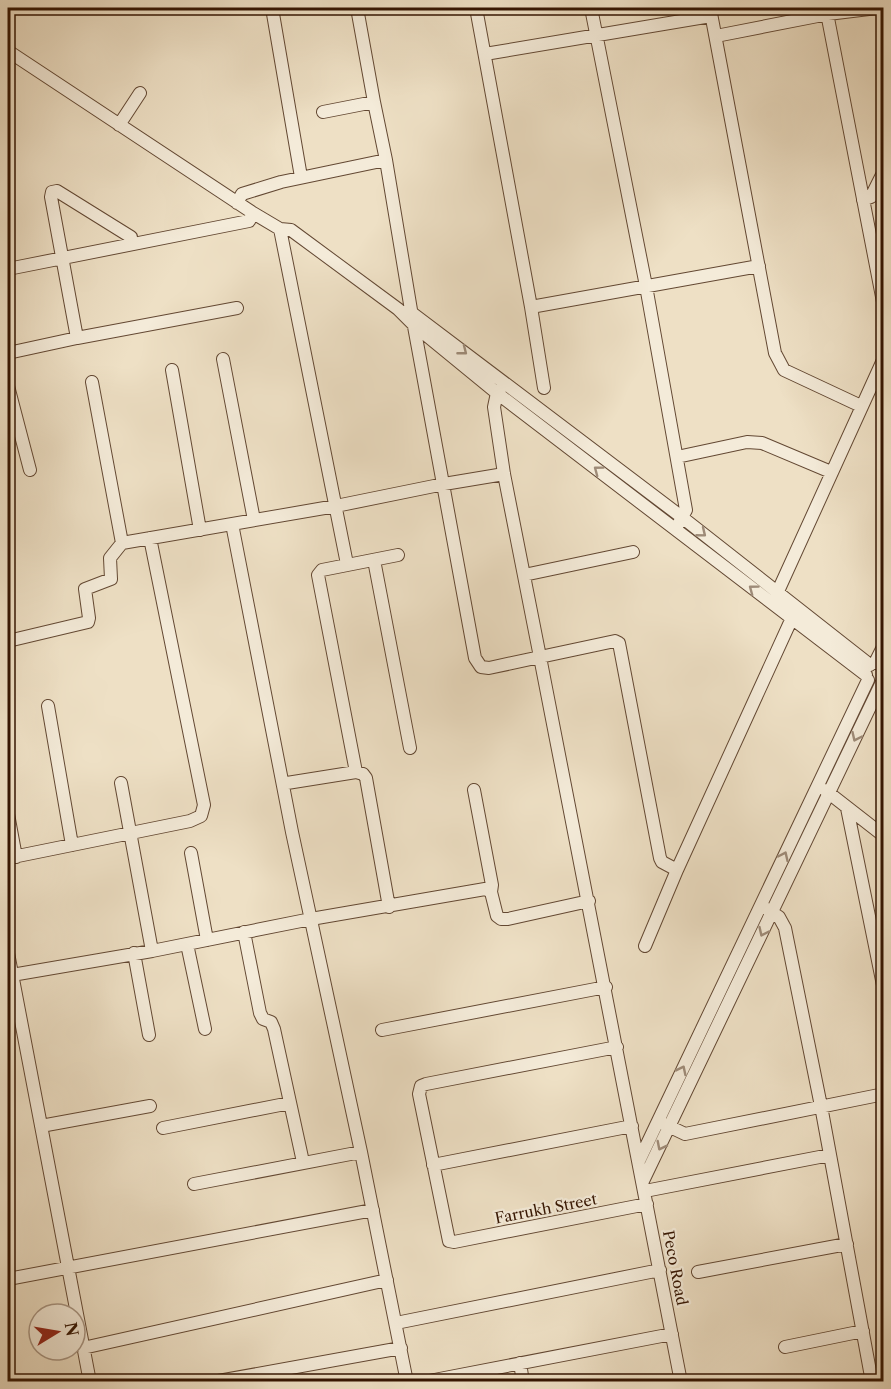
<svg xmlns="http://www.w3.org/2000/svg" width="891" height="1389" viewBox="0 0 891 1389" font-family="'Libre Caslon Text',serif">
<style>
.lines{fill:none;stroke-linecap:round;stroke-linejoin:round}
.minor-casing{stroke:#634833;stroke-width:14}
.minor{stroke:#f4ebd9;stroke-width:12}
.oneway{stroke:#9e8b78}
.labels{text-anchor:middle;stroke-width:4.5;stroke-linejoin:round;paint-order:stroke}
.street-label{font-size:15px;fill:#351502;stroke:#f4ebd9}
</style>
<rect width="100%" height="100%" fill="#eee0c5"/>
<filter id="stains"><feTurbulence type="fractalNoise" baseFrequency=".00333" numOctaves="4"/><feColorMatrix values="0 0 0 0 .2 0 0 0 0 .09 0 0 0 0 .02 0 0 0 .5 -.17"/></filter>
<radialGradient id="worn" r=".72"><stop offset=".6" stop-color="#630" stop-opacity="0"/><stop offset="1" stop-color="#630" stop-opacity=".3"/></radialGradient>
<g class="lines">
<defs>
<path id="minor" d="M 272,8 L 301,177
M 357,8 L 374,102
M 476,8 L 531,307 L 544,388
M 591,8 L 646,286 L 686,510 L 679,523
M 710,8 L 775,353 L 784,370 L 861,406
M 826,8 L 884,307
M 716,36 L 828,14 L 877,8
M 8,51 L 253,213 L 280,229 L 291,230 L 398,309 L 414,325 L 497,393 L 866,675
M 485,54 L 711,16
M 323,112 L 374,102 L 386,160 L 411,310 L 475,658 L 481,667 L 489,668 L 540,657 L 504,474 L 494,407 L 497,393 L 504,383
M 119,125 L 140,93
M 863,200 L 871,197 L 884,171
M 237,203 L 242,194 L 281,182 L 386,160
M 280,229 L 347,564
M 8,269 L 249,221 L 253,213
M 531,307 L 759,266
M 408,310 L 683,518 L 870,665
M 77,338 L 51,197 L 52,192 L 57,191 L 131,237 L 131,243
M 8,353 L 77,338 L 237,308
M 223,359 L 254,520
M 172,370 L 200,530
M 92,382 L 122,543 L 336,506 L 444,484 L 504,474
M 8,386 L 30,470
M 677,457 L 747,442 L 762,443 L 831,472
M 232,524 L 292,832 L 361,1152 L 407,1382
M 374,560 L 410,748
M 524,575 L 633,552
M 774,600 L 884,358
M 8,641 L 88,622 L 89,618 L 85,589 L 111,579 L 110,558 L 122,543
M 875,663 L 884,645
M 48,706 L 72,845
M 356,772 L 318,575 L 322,570 L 398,555
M 121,783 L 152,951
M 287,783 L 356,772 L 363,774 L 366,778 L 389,907
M 474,790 L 492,885 L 491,892 L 497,916 L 501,919 L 508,919 L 589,901
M 825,790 L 884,836
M 847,808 L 884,990
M 8,814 L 16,857
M 191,853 L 207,940
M 8,858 L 190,821 L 201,816 L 204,805 L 150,538
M 677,870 L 662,862 L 660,858 L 619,643 L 615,641 L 540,657 L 681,1382
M 767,909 L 779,917 L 785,928 L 821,1106 L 872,1382
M 244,932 L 260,1013 L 263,1019 L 271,1022 L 274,1029 L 303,1162
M 187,944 L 205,1029
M 645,946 L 677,870 L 792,618
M 8,953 L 90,1382
M 134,953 L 149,1035
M 12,975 L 152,951 L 311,919 L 485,889 L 491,892
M 382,1030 L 606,987
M 617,1047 L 426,1084 L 421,1086 L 419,1094 L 449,1241 L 454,1242 L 647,1204
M 664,1124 L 685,1134 L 884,1094
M 41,1126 L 150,1106
M 163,1128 L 290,1103
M 639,1161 L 868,680
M 433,1165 L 632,1126
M 643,1181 L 881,684
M 194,1184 L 361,1152
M 645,1191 L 830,1155
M 698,1272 L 847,1244
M 8,1279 L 373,1210
M 396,1323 L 660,1270
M 785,1347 L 863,1331
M 83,1348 L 387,1280
M 520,1363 L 523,1382
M 213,1382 L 401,1348
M 424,1382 L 672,1334"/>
</defs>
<use href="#minor" class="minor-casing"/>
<use href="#minor" class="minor"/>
</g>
<defs><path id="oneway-chevron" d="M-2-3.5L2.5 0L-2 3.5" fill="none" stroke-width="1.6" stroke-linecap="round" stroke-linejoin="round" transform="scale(1.5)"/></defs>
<g class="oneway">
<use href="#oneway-chevron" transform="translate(463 351) rotate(38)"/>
<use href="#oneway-chevron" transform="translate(598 470) rotate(-143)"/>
<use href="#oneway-chevron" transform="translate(702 533) rotate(39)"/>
<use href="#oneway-chevron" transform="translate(753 589) rotate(-143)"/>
<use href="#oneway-chevron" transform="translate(856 737) rotate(115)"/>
<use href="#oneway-chevron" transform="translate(784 856) rotate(-65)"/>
<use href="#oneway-chevron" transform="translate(763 932) rotate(115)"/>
<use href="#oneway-chevron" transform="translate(682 1070) rotate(-64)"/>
<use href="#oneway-chevron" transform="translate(661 1146) rotate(117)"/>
</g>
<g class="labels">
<g class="street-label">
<text transform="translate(546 1209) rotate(-11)" y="5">Farrukh Street</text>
<text transform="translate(675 1268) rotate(79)" y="5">Peco Road</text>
</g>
</g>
<rect width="891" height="1389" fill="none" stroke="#eee0c5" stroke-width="30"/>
<rect x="9" y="9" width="873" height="1371" fill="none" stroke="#351502" stroke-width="3"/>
<rect x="15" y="15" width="861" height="1359" fill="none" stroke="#351502" stroke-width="1.5"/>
<g transform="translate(57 1332) rotate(79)"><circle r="28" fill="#f4ebd9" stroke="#a89583" stroke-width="1.5"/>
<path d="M0-4.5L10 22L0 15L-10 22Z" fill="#8f2418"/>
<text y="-9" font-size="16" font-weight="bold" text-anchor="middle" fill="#351502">N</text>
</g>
<rect width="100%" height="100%" filter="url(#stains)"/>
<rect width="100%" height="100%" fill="url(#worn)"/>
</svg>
